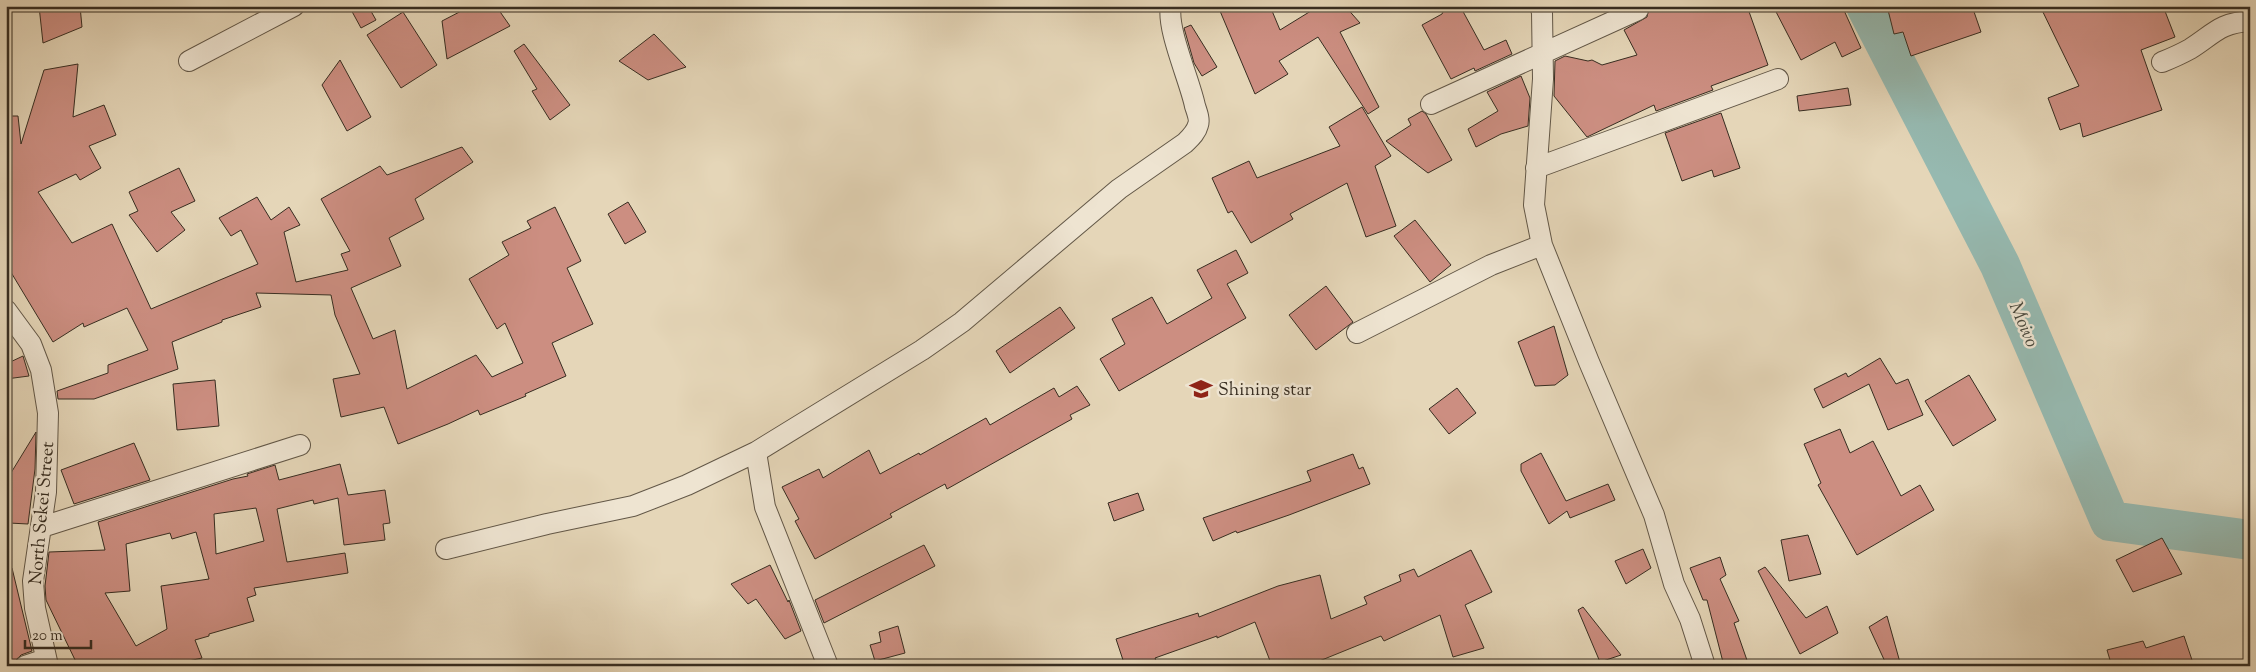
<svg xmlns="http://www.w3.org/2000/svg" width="2256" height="672" viewBox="0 0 2256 672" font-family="'Sorts Mill Goudy',serif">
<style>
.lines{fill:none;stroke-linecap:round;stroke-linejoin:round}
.river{stroke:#96b9b0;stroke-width:40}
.building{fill:#cc8e81;stroke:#372d21;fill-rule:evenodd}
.street-casing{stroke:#625747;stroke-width:22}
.street{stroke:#eee4d1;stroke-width:20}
.labels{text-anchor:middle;stroke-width:5;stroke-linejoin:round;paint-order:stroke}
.poi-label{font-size:18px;fill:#372d21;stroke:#eee4d1;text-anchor:start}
.street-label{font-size:18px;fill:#372d21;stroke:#eee4d1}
.water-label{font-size:19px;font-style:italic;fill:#4a493e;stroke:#eee4d1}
</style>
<rect width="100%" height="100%" fill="#e5d6b8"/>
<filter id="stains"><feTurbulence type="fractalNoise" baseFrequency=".004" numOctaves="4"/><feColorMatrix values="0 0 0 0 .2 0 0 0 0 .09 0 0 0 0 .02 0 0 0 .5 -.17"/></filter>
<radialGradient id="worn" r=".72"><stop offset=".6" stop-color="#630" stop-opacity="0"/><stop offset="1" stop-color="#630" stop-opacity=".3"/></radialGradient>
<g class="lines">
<path class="river" d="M 1866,6 L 2000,265 L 2110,521 L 2250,540"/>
</g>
<path class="building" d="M 39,6 L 80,6 L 82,27 L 43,43 Z
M 349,6 L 368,6 L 376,20 L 361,28 Z
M 471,6 L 496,6 L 510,26 L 447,59 L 442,21 Z
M 1232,6 L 1270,6 L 1280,30 L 1319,6 L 1345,6 L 1360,23 L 1340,32 L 1379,107 L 1368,114 L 1318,37 L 1279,61 L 1288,74 L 1255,94 L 1220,11 Z
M 1446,6 L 1460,6 L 1484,50 L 1506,40 L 1512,54 L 1475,71 L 1474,68 L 1451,79 L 1422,25 L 1442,14 Z
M 1649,6 L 1747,6 L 1768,65 L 1711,86 L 1713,90 L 1656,111 L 1654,105 L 1587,137 L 1554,96 L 1555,61 L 1565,56 L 1588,61 L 1592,60 L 1602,65 L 1637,55 L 1624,30 L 1647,17 Z
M 1773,6 L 1842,6 L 1861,48 L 1842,57 L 1835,42 L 1801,60 Z
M 1887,6 L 1972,6 L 1981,32 L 1911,56 L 1903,32 L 1894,34 Z
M 2040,6 L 2163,6 L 2175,37 L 2141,50 L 2162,110 L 2083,137 L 2080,123 L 2060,130 L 2048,98 L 2079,86 Z
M 403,12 L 437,65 L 401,88 L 367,35 Z
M 1191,25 L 1217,67 L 1202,76 L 1194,63 L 1184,28 Z
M 654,34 L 686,67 L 648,80 L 619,61 Z
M 524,44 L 570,105 L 550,120 L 532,91 L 537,89 L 514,51 Z
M 340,60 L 371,117 L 347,131 L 322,85 Z
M 78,64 L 73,117 L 104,105 L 116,135 L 89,146 L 101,168 L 80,180 L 76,174 L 38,192 L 72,243 L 112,224 L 151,309 L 258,264 L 241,230 L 231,236 L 219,218 L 257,197 L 271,220 L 289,207 L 300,225 L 284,232 L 296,282 L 348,270 L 341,254 L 350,251 L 321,199 L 380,166 L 387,175 L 462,147 L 473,162 L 415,199 L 424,219 L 389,238 L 401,266 L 351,288 L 373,339 L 395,330 L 407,389 L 476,355 L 492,377 L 523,363 L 505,323 L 497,329 L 469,279 L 509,255 L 502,242 L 531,228 L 527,221 L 555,207 L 581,261 L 567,268 L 593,324 L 552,343 L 566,376 L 525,394 L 526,396 L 480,415 L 478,410 L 448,424 L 398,444 L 384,407 L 341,417 L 333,379 L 360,374 L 335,315 L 331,295 L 256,293 L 261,307 L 222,320 L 222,322 L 172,342 L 178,369 L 94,399 L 58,399 L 57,391 L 108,373 L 108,365 L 148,350 L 127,308 L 84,327 L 83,323 L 53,342 L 6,264 L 6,116 L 18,116 L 21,144 L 44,70 Z
M 1521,76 L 1530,98 L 1528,126 L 1501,134 L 1476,147 L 1468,129 L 1498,111 L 1487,92 Z
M 1848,88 L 1851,105 L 1799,111 L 1797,96 Z
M 1362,107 L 1391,156 L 1375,166 L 1396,226 L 1366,237 L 1347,183 L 1290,214 L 1293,219 L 1251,243 L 1232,211 L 1228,213 L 1212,178 L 1249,161 L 1257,178 L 1340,146 L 1329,127 Z
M 1422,111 L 1426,114 L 1452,160 L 1428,173 L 1386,141 L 1411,125 L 1408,119 Z
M 1721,113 L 1740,168 L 1714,177 L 1712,170 L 1682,181 L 1665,133 Z
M 179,168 L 195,201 L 171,212 L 185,230 L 157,252 L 129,215 L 138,211 L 129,192 Z
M 628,202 L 646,232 L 625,244 L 608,214 Z
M 1415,220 L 1451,265 L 1430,282 L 1394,236 Z
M 1236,250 L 1248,273 L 1227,284 L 1246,318 L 1119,391 L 1100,359 L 1125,344 L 1112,319 L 1152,297 L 1167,324 L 1212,298 L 1197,270 Z
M 1326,286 L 1353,322 L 1316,350 L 1289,315 Z
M 1060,307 L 1075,328 L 1010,373 L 996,351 Z
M 1554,326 L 1568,375 L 1555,385 L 1535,386 L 1518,342 Z
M 23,356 L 29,376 L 6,379 L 6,364 Z
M 1880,358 L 1896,384 L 1908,379 L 1923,415 L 1888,430 L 1869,384 L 1823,408 L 1814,389 L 1846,373 L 1848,377 Z
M 1969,375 L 1996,420 L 1953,446 L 1925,401 Z
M 215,380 L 219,426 L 177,430 L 173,384 Z
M 1077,386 L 1090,405 L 1070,415 L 1072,419 L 947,489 L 945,484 L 890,514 L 892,517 L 815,559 L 795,521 L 799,519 L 782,487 L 819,469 L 823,478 L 869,450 L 880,474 L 919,453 L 920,455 L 986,418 L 990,425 L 1054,388 L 1059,397 Z
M 1457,388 L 1476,413 L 1449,434 L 1429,409 Z
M 1840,429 L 1850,453 L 1873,441 L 1901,496 L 1920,485 L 1934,510 L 1857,555 L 1818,485 L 1821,483 L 1804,444 Z
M 36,432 L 35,469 L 28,524 L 9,523 L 6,516 L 6,481 Z
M 134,443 L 150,480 L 74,504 L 61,470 Z
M 1541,453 L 1566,501 L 1608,484 L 1615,500 L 1570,518 L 1567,511 L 1549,524 L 1521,471 L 1521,464 Z
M 1353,454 L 1359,469 L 1363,467 L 1370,484 L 1289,515 L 1237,533 L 1236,531 L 1213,541 L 1203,518 L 1311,481 L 1307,471 Z
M 340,464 L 348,495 L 385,490 L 390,523 L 383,524 L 385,540 L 344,545 L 338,498 L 314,504 L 313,500 L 277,509 L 287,562 L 345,553 L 348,573 L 254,588 L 256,595 L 247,598 L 254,621 L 209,634 L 209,636 L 195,640 L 202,658 L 166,666 L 78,666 L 46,600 L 45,586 L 49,552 L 105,550 L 98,522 L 233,479 L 248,476 L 247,474 L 275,465 L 279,480 ZM 256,508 L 264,541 L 216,554 L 214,514 ZM 196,532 L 209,579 L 161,586 L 167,629 L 136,646 L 105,593 L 130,591 L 126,544 L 170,533 L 172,539 Z
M 1138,493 L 1144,510 L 1114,521 L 1108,503 Z
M 1808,535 L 1821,574 L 1789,581 L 1781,540 Z
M 2162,538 L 2182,574 L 2133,592 L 2116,560 Z
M 924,545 L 935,566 L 824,623 L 815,600 Z
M 1643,549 L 1651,568 L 1626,584 L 1615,561 Z
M 1471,550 L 1492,592 L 1465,605 L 1484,648 L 1453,657 L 1440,615 L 1384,641 L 1381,636 L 1307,666 L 1272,666 L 1255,622 L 1217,638 L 1217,636 L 1155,658 L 1158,666 L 1125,666 L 1116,639 L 1198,613 L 1199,617 L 1278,586 L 1320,575 L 1331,619 L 1367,604 L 1364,597 L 1401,581 L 1399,575 L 1414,569 L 1418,577 Z
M 1720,557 L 1726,575 L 1720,579 L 1739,621 L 1734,623 L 1749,666 L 1724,666 L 1707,600 L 1703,600 L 1690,568 Z
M 770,565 L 788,602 L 789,600 L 801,631 L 785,639 L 756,599 L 748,604 L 731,584 Z
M 1765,567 L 1806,618 L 1827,606 L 1838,633 L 1800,654 L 1758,571 Z
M 12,568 L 32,651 L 21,655 L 15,661 L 6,664 L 6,569 Z
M 1583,607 L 1621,655 L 1600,662 L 1578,610 Z
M 1887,616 L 1901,666 L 1887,666 L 1869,627 Z
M 898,626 L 905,653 L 875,661 L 870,645 L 881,642 L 879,632 Z
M 2184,636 L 2194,666 L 2104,666 L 2104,663 L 2110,660 L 2107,650 L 2143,641 L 2146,648 Z"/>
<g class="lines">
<defs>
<path id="street" d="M 1540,6 L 1542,12 L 1543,79 L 1534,205 L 1542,245 L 1589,362 L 1654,515 L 1674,584 L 1690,619 L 1705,666
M 189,61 L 294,6
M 2162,62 C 2172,58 2181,54 2190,49 C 2214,34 2219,23 2250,21
M 1431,104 L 1638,10
M 1536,168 L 1778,79
M 6,310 L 31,344 L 41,370 L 48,413 L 46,492 L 33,581 L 35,608 L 48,666
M 1357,333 L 1491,265 L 1542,245
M 756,452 L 765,507 L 828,666
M 42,527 L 300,445
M 446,549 L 547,524 L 633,506 L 687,485 L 756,452 L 922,350 L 962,322 L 1119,189 L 1185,143 C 1190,138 1196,133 1198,125 C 1200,120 1197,112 1195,106 C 1190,81 1166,28 1171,6
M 25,666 L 46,659"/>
</defs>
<use href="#street" class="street-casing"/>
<use href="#street" class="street"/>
</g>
<defs>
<symbol id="school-bare" viewBox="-9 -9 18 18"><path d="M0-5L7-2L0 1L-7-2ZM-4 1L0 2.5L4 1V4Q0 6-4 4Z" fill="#8f2418" stroke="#eee4d1" stroke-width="2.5" paint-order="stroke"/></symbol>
</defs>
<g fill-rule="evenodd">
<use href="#school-bare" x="1185" y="373" width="32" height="32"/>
</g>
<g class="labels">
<g class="poi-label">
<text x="1218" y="395">Shining star</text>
</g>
<g class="street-label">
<text transform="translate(41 513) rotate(-85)" y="6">North Sekei Street</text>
</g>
<g class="water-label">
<text transform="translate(2025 324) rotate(67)" y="7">Moivo</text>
</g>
</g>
<rect width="2256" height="672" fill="none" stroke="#e5d6b8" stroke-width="25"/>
<rect x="8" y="8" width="2241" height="657" fill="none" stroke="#372d21" stroke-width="2.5"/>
<rect x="12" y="12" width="2231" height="647" fill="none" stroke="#372d21"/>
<path d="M25 640v8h66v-8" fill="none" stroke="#372d21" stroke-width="2.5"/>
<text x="32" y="640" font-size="15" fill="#372d21" stroke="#eee4d1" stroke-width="4" paint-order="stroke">20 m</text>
<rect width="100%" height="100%" filter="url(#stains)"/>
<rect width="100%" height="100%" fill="url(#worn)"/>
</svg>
